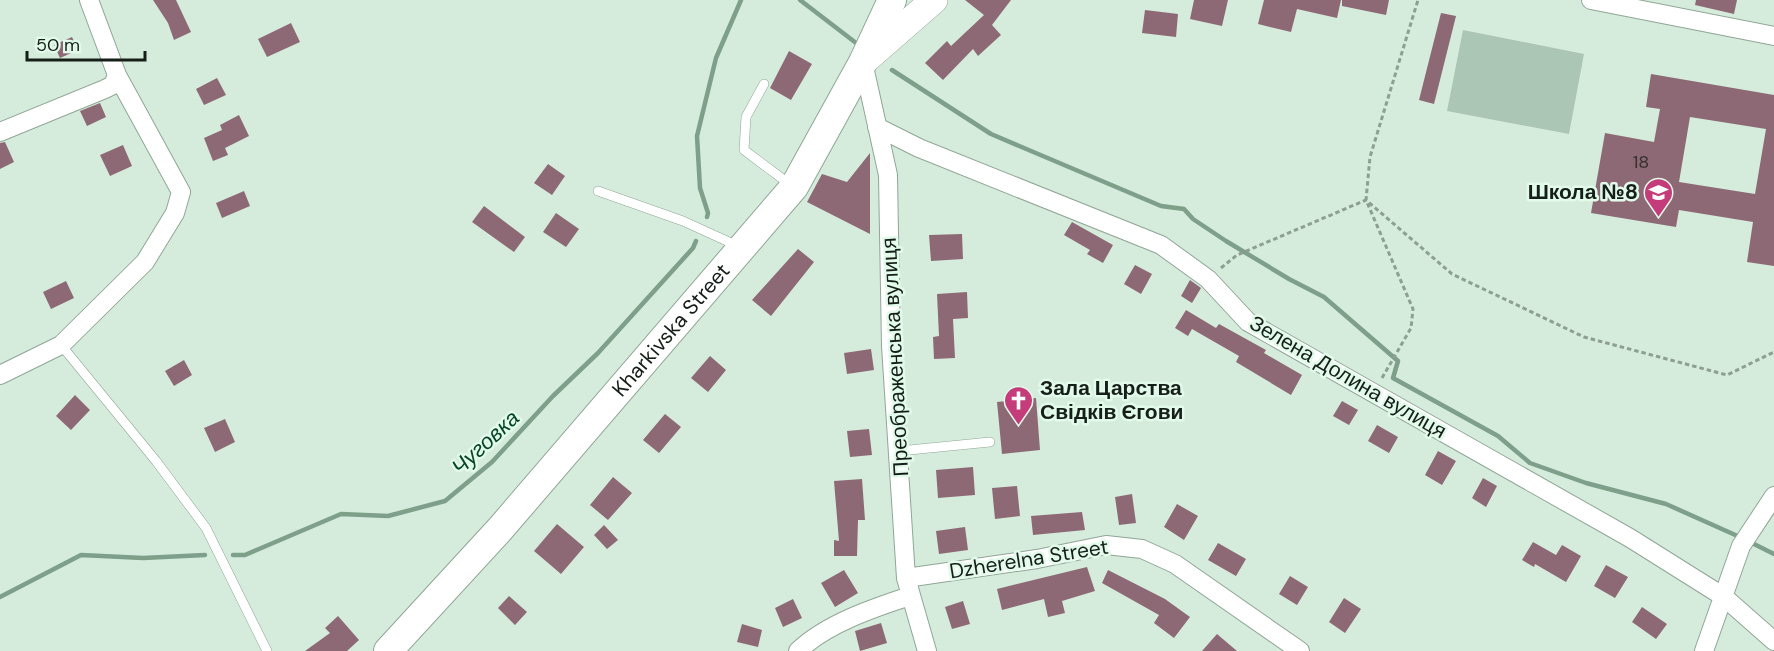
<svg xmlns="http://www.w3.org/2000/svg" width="1774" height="651" viewBox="0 0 1774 651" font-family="'DM Sans',sans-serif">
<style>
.green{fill:#abc6b4}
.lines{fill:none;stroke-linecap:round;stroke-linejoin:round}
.stream{stroke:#7e9f89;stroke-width:4.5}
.building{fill:#8d6976;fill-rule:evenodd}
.service-casing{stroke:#90a697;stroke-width:10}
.minor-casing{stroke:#90a697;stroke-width:20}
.primary-casing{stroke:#90a697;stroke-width:28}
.trunk-casing{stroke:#90a697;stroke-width:30}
.path{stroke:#8d9e92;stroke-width:3;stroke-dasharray:4.5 3;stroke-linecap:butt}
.service{stroke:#fff;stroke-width:9}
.minor{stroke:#fff;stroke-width:18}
.primary{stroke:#fff;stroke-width:27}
.trunk{stroke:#fff;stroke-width:28}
.labels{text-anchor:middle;stroke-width:5;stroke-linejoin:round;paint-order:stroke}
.number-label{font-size:18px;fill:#343130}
.poi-label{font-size:21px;font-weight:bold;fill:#161e19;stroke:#e2faea;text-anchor:end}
.street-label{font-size:21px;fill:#161e19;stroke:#e2faea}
.water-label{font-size:22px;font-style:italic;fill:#074527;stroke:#e2faea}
</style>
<rect width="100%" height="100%" fill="#d5ecdc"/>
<path class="green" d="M 1463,30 L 1584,54 L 1569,134 L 1447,111 Z"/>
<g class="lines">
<path class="stream" d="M 800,0 L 860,46
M 892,70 L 991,134 L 1161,206 L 1184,209 L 1193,219 L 1226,241 L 1289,279 L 1324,297 L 1398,361 L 1393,378 L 1498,436 L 1530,463 L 1586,483 L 1666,504 L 1742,538
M 707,217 L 708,213 L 700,188 L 697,136 L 716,58 L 741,0
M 1750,542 L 1774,554
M 233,555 L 245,555 L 341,514 L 388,516 L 445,501 L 492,462 L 553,396 L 598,353 L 693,248 L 696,241
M 0,597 L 81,555 L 143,558 L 205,555"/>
</g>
<path class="building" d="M 153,0 L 176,0 L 191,32 L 174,40 L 168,23 Z
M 965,0 L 1011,0 L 992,25 L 1001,35 L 978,56 L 973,49 L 943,80 L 925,63 L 947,41 L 951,46 L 984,15 Z
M 1194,0 L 1228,0 L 1222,26 L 1190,19 Z
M 1264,0 L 1341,0 L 1337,18 L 1297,9 L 1291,32 L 1258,24 Z
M 1342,0 L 1389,0 L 1386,15 L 1342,6 Z
M 1696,0 L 1737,0 L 1734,14 L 1695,5 Z
M 1145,10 L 1178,14 L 1176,37 L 1142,33 Z
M 1441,13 L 1456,16 L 1434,104 L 1419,100 Z
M 291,23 L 300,42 L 267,57 L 258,39 Z
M 72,37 L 78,50 L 60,58 L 54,45 Z
M 789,51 L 812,64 L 791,100 L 770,88 Z
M 1651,74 L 1774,95 L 1774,266 L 1747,262 L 1753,222 L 1679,210 L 1676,227 L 1591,213 L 1605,133 L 1654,142 L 1660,109 L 1646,107 ZM 1690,117 L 1766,129 L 1755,194 L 1679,182 Z
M 217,78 L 226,95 L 204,105 L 196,89 Z
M 100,103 L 106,117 L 87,126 L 80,111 Z
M 239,115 L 249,136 L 225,148 L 228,155 L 213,161 L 204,138 L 222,130 L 220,125 Z
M 5,142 L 14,162 L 0,169 L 0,143 Z
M 123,145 L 132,166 L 110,176 L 100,155 Z
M 870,153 L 870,234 L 807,202 L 822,174 L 847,182 Z
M 548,164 L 565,176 L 552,195 L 534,183 Z
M 244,191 L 250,206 L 222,218 L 216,203 Z
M 484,206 L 525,237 L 514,252 L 472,222 Z
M 556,213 L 579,229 L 566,247 L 543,232 Z
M 1072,222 L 1113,245 L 1103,263 L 1087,254 L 1090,250 L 1064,235 Z
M 962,234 L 963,259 L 931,261 L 929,235 Z
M 798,249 L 814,262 L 771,316 L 752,300 Z
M 1135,265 L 1152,274 L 1141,294 L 1124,284 Z
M 1190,280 L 1201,288 L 1192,303 L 1181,296 Z
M 66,281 L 74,298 L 51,309 L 43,292 Z
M 967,292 L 968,318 L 953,319 L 955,358 L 934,359 L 933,337 L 939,336 L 937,294 Z
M 1186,310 L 1216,328 L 1219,324 L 1266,350 L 1264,353 L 1302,375 L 1291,395 L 1236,362 L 1239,356 L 1192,329 L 1188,336 L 1175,328 Z
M 871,349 L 874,370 L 847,374 L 844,353 Z
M 710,356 L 726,370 L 708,392 L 691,378 Z
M 184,360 L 192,375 L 174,386 L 165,371 Z
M 75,395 L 90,410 L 71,430 L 56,416 Z
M 1036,398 L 1040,450 L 1002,454 L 997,402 Z
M 1342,401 L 1358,410 L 1349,425 L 1333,416 Z
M 665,414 L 681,427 L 659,453 L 643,440 Z
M 225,419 L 235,442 L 215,452 L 204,428 Z
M 1377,425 L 1398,437 L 1389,453 L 1368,441 Z
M 869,429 L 872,455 L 850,457 L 847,431 Z
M 1438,451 L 1456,461 L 1442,485 L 1425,475 Z
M 973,467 L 975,495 L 938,498 L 936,470 Z
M 613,477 L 632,493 L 608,520 L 590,505 Z
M 1483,478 L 1497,486 L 1486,507 L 1472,498 Z
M 862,479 L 865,520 L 858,520 L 857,556 L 834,556 L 834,540 L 839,541 L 834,481 Z
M 1017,486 L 1020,516 L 995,519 L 992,488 Z
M 1132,494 L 1136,523 L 1119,525 L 1115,497 Z
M 1177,504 L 1198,516 L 1184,540 L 1164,527 Z
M 1082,512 L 1085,530 L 1033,535 L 1031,516 Z
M 557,524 L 584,547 L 561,574 L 534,551 Z
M 604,525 L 618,540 L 607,549 L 594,535 Z
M 965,527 L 968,550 L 939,554 L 936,531 Z
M 1533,542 L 1556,555 L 1562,545 L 1581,556 L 1566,582 L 1535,564 L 1534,567 L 1522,560 Z
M 1218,543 L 1246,559 L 1236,576 L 1208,560 Z
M 1606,565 L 1628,577 L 1615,598 L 1594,586 Z
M 1087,567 L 1095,591 L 1062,601 L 1065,613 L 1048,617 L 1044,599 L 1002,610 L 997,589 Z
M 844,570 L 858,593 L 835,607 L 821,583 Z
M 1108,570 L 1165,599 L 1190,617 L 1174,638 L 1154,623 L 1159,615 L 1102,583 Z
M 1290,576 L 1308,587 L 1297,605 L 1279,594 Z
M 509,596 L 527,612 L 515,625 L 498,608 Z
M 1344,598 L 1361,609 L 1345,633 L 1329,622 Z
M 793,599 L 802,618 L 783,627 L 775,608 Z
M 963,601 L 970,624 L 952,629 L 945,607 Z
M 1642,607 L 1667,624 L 1656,639 L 1632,622 Z
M 338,616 L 359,640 L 347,651 L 305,651 L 330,633 L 325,628 Z
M 881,623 L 887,643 L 860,651 L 855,631 Z
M 742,624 L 762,630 L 758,647 L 737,642 Z
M 1217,634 L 1237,651 L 1202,651 Z"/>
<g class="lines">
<defs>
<path id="service" d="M 764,84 L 746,117 L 744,150 L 792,186
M 598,191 L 683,221 L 740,247
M 61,345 L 156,461 L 206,528 L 267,651
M 899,451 L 990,442"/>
<path id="minor" d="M 1591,0 L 1774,36
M 863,62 L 888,175 L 891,346 L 906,578 L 927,651
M 877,127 L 919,148 L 1161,245 L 1208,279 L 1248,322 L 1630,538 L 1724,597 L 1774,641
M 0,132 L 105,89 L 113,85 L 117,75
M 0,375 L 61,345 L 145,262 L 175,213 L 181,192 L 117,75 L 89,0
M 906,578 L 1037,559 L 1106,545 L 1142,549 L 1175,564 L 1300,651
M 798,651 C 826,624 873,608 910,596
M 1704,651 L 1741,546 L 1774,496"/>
<path id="primary" d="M 863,62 L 934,0"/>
<g id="trunk">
<path id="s1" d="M 388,651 L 501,528 L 794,187 L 863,62 L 892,0"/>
</g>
</defs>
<use href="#service" class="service-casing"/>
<use href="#minor" class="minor-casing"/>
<use href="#primary" class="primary-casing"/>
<use href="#trunk" class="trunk-casing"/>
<path class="path" d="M 1221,268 L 1237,255 L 1366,200 L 1452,274 L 1584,337 L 1727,375 L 1774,352
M 1382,378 L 1411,328 L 1413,309 L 1366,200 L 1370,157 L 1418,0"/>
<use href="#service" class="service"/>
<use href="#minor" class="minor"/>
<use href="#primary" class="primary"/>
<use href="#trunk" class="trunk"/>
</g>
<defs>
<symbol id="school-pin" viewBox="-11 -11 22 30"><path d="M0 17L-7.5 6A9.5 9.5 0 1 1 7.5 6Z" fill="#c43d7a" stroke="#e2faea"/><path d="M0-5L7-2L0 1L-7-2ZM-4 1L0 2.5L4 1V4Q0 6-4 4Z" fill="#fff"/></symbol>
<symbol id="church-pin" viewBox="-11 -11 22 30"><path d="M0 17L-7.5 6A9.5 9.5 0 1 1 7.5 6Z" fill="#c43d7a" stroke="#e2faea"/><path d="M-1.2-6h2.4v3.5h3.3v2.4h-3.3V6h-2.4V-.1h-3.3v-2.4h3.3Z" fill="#fff"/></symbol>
</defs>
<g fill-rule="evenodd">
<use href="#school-pin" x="1642" y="176" width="33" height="45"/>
<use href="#church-pin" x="1002" y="384" width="33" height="45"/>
</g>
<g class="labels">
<g class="number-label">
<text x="1641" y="168">18</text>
</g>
<g class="poi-label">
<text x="1638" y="199">Школа №8</text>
<text x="1040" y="395" text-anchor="start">Зала Царства<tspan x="1040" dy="24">Свідків Єгови</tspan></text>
</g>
<g class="street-label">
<text dy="7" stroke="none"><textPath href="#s1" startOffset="428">Kharkivska Street</textPath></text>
<text transform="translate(895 357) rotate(-93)" y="7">Преображенська вулиця</text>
<text transform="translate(1348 377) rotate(30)" y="7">Зелена Долина вулиця</text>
<text transform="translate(1029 559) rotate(-9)" y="7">Dzherelna Street</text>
</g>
<g class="water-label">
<text transform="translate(485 442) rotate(-43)" y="8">Чуговка</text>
</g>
</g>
<path d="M27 51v9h118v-9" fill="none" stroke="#161e19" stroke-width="3"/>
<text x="36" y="51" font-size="18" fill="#161e19" stroke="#e2faea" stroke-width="4.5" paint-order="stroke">50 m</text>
</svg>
